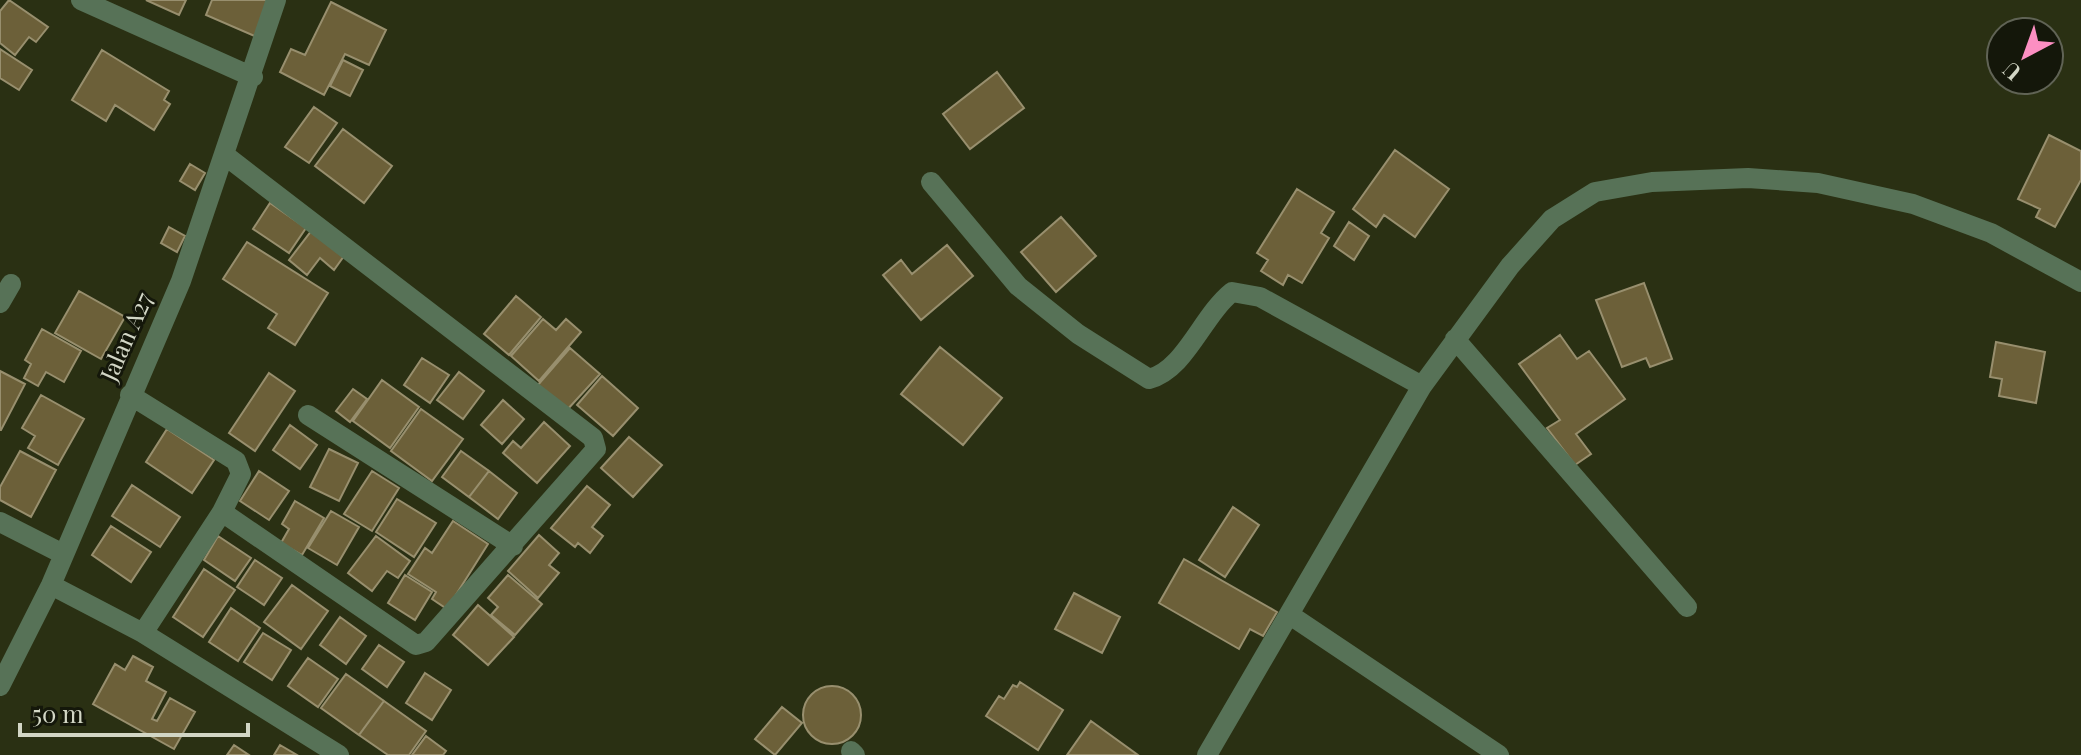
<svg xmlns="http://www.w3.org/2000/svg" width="2081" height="755" viewBox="0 0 2081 755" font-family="'Playfair Display',serif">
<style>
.building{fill:#6c6039;stroke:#988f6e;stroke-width:2}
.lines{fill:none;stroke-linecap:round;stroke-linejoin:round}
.minor{stroke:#577257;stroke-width:20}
.labels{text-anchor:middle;stroke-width:6;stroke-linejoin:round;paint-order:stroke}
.street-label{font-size:24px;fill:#d2d6c5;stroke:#14170a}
</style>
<rect width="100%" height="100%" fill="#2a3013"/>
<path class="building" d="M 9,0 L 48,27 L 36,42 L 29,37 L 15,55 L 0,43 L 0,11 Z
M 146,0 L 186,0 L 179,15 Z
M 212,0 L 273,0 L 257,37 L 206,15 Z
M 331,2 L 386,30 L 369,65 L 345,54 L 324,95 L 280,72 L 291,49 L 305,55 Z
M 0,49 L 32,70 L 19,90 L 0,78 Z
M 102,50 L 169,91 L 164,100 L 170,104 L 154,130 L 115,105 L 106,121 L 72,100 Z
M 343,60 L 363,70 L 350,96 L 330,86 Z
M 997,72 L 1024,108 L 970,149 L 943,114 Z
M 314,107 L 337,123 L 309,163 L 285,147 Z
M 343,129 L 392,166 L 364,203 L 315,166 Z
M 2049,135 L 2081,151 L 2081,180 L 2055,227 L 2036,217 L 2040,209 L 2018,199 Z
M 1395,150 L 1449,189 L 1415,237 L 1384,215 L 1376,227 L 1353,209 Z
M 190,164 L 205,173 L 195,190 L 180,181 Z
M 1297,189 L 1334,212 L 1321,233 L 1329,238 L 1302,283 L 1288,275 L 1283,285 L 1261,271 L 1268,260 L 1257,253 Z
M 270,203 L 306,228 L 289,253 L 253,229 Z
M 1061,217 L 1096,256 L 1056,292 L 1021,252 Z
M 1349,222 L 1369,236 L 1354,260 L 1334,246 Z
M 169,227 L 185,236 L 177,252 L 161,243 Z
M 312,230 L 344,256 L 334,270 L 320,258 L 307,275 L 289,260 Z
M 247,242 L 328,293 L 295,345 L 268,328 L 277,314 L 223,279 Z
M 947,245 L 973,276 L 921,320 L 883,275 L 901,260 L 912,274 Z
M 1644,283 L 1672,359 L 1650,367 L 1646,358 L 1622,367 L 1596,300 Z
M 79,291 L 125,317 L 101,359 L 55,333 Z
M 516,296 L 541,317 L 509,355 L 484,334 Z
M 543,319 L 556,330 L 566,319 L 581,332 L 539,381 L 511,356 Z
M 42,329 L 81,351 L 64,382 L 46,372 L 38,386 L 24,378 L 31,364 L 25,360 Z
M 1560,335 L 1577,359 L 1589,351 L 1625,399 L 1576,434 L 1591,454 L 1575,465 L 1547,428 L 1560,420 L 1519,364 Z
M 1996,342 L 2045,352 L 2036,403 L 1999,396 L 2002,379 L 1990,377 Z
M 940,347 L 1002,398 L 963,445 L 901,394 Z
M 570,348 L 600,374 L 566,411 L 537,386 Z
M 422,358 L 449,375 L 430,403 L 404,385 Z
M 0,371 L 25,384 L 1,430 L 0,430 Z
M 459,372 L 484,391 L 463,419 L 437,400 Z
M 269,373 L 295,391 L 255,451 L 229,433 Z
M 602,376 L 638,408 L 613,436 L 577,405 Z
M 382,380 L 419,407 L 390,448 L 353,421 Z
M 353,389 L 367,399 L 350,422 L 336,411 Z
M 41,395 L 84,419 L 58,465 L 28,448 L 35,436 L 22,428 Z
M 503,400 L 524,419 L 502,444 L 481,425 Z
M 421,409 L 463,439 L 432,481 L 391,451 Z
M 544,422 L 570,446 L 537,483 L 503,453 L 513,441 L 521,448 Z
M 290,425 L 317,445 L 300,469 L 273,450 Z
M 167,429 L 214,460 L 192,493 L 146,462 Z
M 629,437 L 662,465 L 633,497 L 601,468 Z
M 329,449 L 358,463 L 339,501 L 310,487 Z
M 20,451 L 56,470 L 31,517 L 0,500 L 0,487 Z
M 461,451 L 489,471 L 469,497 L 442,477 Z
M 259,471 L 289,491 L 269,520 L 240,501 Z
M 372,471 L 399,488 L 372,531 L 344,514 Z
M 489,471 L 517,493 L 498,519 L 469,497 Z
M 132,485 L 180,517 L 160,547 L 112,516 Z
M 587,486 L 610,505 L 592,527 L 603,536 L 590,553 L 578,543 L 575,547 L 551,528 Z
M 397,499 L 436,523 L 414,557 L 376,532 Z
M 295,501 L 324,518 L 302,555 L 281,543 L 289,529 L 282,524 Z
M 1233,507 L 1259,525 L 1225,577 L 1199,560 Z
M 331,511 L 359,527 L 337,565 L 308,548 Z
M 453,521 L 488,544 L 447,609 L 432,599 L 436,592 L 408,574 L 425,548 L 432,553 Z
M 111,526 L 151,552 L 131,582 L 92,555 Z
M 539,535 L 559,553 L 549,565 L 559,573 L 538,598 L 508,571 Z
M 218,536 L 251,558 L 235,581 L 204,560 Z
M 376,536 L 410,561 L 398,578 L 387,571 L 372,591 L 348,573 Z
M 1184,559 L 1277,612 L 1263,636 L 1250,629 L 1239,649 L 1159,603 Z
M 255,560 L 282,578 L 264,605 L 237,587 Z
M 204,569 L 235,590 L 203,637 L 173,617 Z
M 405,575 L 432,592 L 415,620 L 388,603 Z
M 508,575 L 542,604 L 515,635 L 491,615 L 498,607 L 488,598 Z
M 292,585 L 328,611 L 301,649 L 264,622 Z
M 1074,593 L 1120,617 L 1102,653 L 1055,629 Z
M 478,605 L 514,637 L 488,665 L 453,635 Z
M 231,608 L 260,628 L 238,661 L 209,642 Z
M 340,617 L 366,636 L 346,664 L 320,645 Z
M 263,633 L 291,650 L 272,680 L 244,662 Z
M 379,645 L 404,662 L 387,687 L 362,669 Z
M 133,656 L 153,667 L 146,681 L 166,692 L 152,719 L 157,721 L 170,698 L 195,712 L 174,749 L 93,704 L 115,664 L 125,670 Z
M 308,658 L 338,679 L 318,707 L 288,686 Z
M 425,673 L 451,690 L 432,720 L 406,703 Z
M 346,674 L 384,701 L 359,735 L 321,708 Z
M 1020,682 L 1063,710 L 1038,750 L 986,716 L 999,696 L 1004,699 L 1013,685 L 1017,687 Z
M803 715a29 29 0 1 1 58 0a29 29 0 1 1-58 0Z
M 384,701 L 426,731 L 409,755 L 388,755 L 359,735 Z
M 782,707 L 802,723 L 775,755 L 755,739 Z
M 1091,721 L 1138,755 L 1067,755 Z
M 426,736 L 446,751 L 443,755 L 412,755 Z
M 234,745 L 249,755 L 227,755 Z
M 280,745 L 297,755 L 274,755 Z"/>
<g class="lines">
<path class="minor" d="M 81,0 L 253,77
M 931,182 L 1018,286 L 1078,334 L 1149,379 C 1185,370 1202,316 1232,292 L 1260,297 L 1422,386
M 0,303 L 11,284
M 1455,339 L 1687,607
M 130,395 L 236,461 L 241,474 L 222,512 L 143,633
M 308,415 L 513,546
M 222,512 L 416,645 L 426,642 L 596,449 L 593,438 L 226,156
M 0,522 L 63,554
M 51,585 L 143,633 L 339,755
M 1290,615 L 1499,755
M 0,686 L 51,585 L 181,281 L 276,0
M 851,751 L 855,755
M 1207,755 L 1422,386 L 1510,266 L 1552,219 L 1595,192 L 1652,182 L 1748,178 L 1818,183 L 1913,204 L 1991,233 L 2081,282"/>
</g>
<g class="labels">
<g class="street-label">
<text transform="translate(127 337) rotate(-66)" y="8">Jalan A27</text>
</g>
</g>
<g transform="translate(2025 56) rotate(221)"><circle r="38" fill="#14170a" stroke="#606355" stroke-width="2"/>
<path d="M0-6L14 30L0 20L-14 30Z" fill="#fc8fc2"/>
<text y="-12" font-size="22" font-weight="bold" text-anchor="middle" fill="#d2d6c5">U</text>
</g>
<path d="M20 723v12h228v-12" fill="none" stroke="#d2d6c5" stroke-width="4"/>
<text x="32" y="723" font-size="24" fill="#d2d6c5" stroke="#14170a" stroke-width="6" paint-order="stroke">50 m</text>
</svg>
